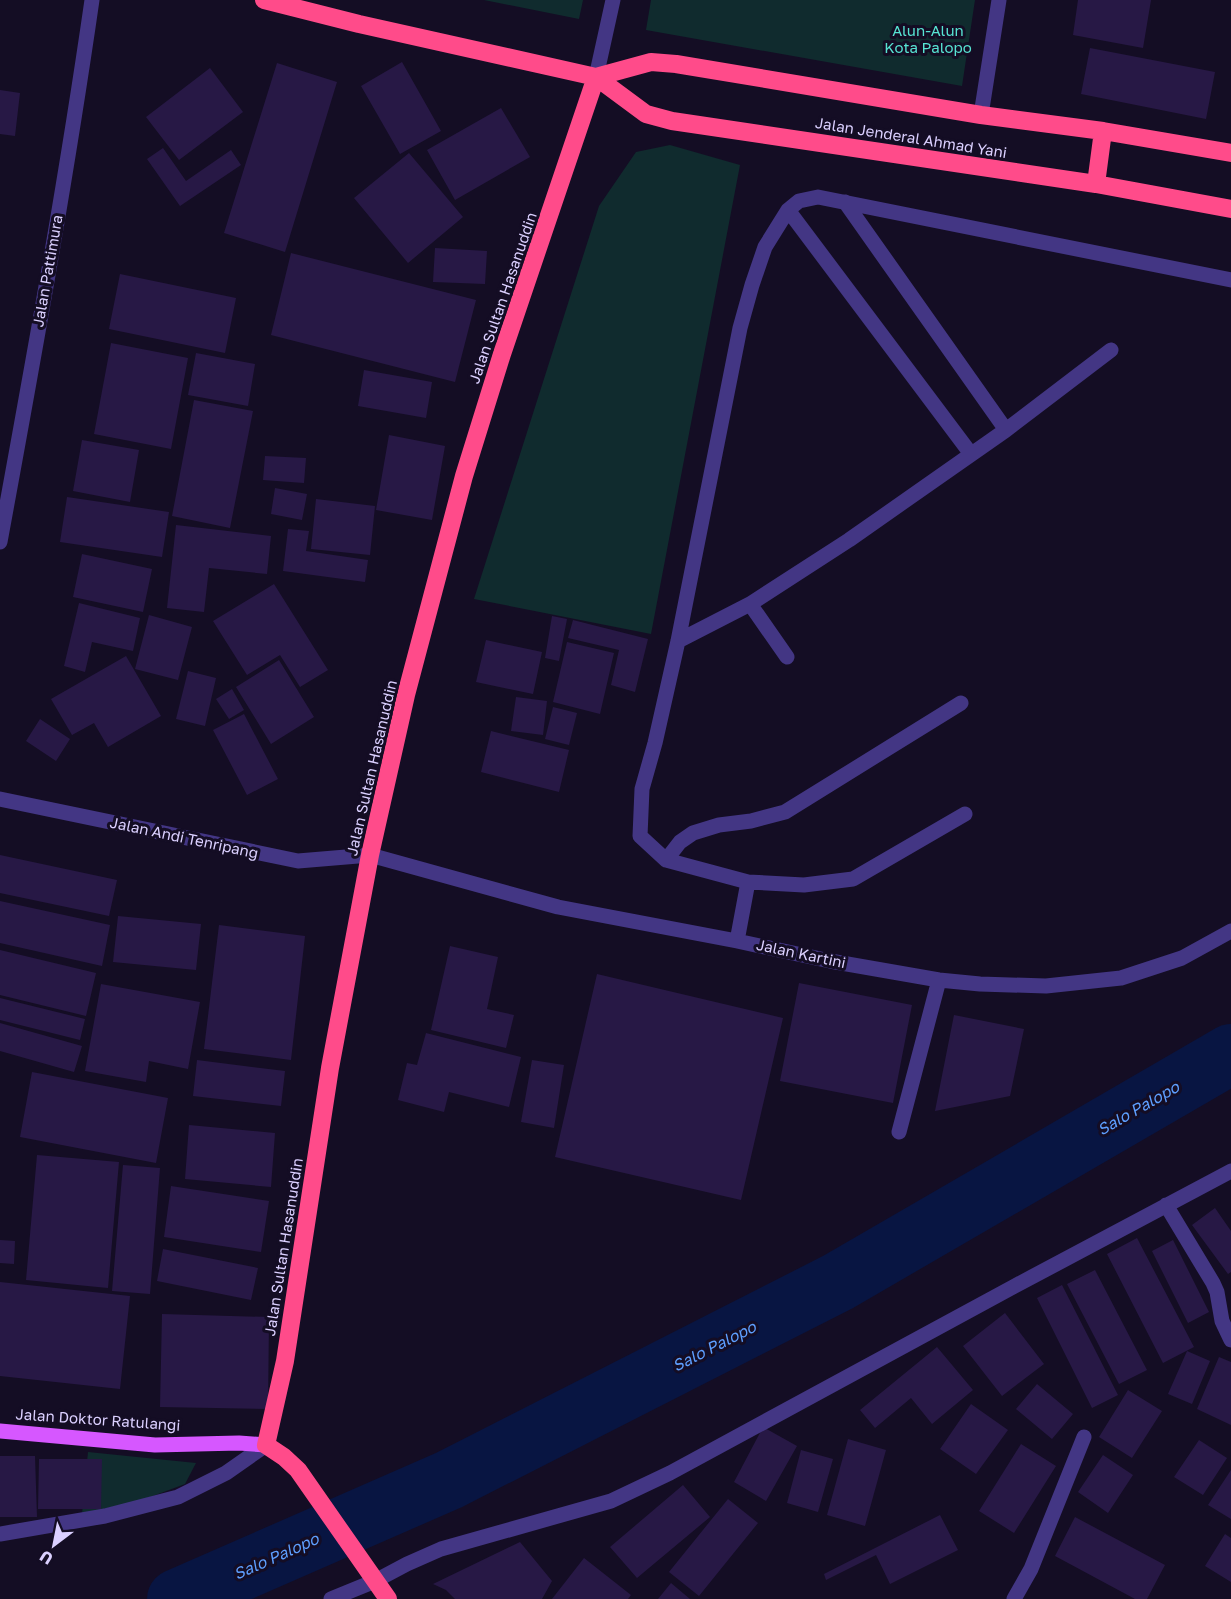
<svg xmlns="http://www.w3.org/2000/svg" width="1231" height="1599" viewBox="0 0 1231 1599" font-family="'Golos Text',sans-serif">
<style>
.green{fill:#102b2e}
.lines{fill:none;stroke-linecap:round;stroke-linejoin:round}
.river{stroke:#081542;stroke-width:60}
.building{fill:#271845}
.minor{stroke:#433684;stroke-width:15}
.major{stroke:#d657ff;stroke-width:15}
.highway{stroke:#ff4b8a;stroke-width:18}
.labels{text-anchor:middle;stroke-width:6;stroke-linejoin:round;paint-order:stroke}
.park-label{font-size:15px;fill:#57e4d3;stroke:#140d24}
.street-label{font-size:15px;fill:#dbd0ff;stroke:#140d24}
.water-label{font-size:16px;font-style:italic;fill:#5e9fff;stroke:#140d24}
</style>
<rect width="100%" height="100%" fill="#140d24"/>
<path class="green" d="M 484,0 L 583,0 L 579,19 Z
M 651,0 L 975,0 L 962,86 L 646,30 Z
M 670,145 L 740,165 L 651,634 L 474,599 L 599,206 L 636,152 Z
M 88,1452 L 196,1463 L 185,1484 L 142,1500 L 82,1514 Z"/>
<g class="lines">
<path class="river" d="M 177,1599 L 449,1480 L 838,1282 L 1231,1054"/>
</g>
<path class="building" d="M 1078,0 L 1151,0 L 1143,48 L 1073,35 Z
M 1090,48 L 1215,72 L 1206,119 L 1081,94 Z
M 402,62 L 441,131 L 400,154 L 361,86 Z
M 277,63 L 337,82 L 285,252 L 224,233 Z
M 210,68 L 243,112 L 179,160 L 146,117 Z
M 0,90 L 20,93 L 15,136 L 0,134 Z
M 501,108 L 530,157 L 455,200 L 427,150 Z
M 163,148 L 186,181 L 231,150 L 241,165 L 180,206 L 147,159 Z
M 409,153 L 463,217 L 408,263 L 354,198 Z
M 435,248 L 487,251 L 485,284 L 433,282 Z
M 291,253 L 476,300 L 455,382 L 271,335 Z
M 120,274 L 236,298 L 225,353 L 109,329 Z
M 111,343 L 188,358 L 171,449 L 94,434 Z
M 196,353 L 255,364 L 248,406 L 188,395 Z
M 364,370 L 432,382 L 426,418 L 358,406 Z
M 194,400 L 253,411 L 230,528 L 172,516 Z
M 389,435 L 445,446 L 432,520 L 376,510 Z
M 82,440 L 139,450 L 130,502 L 73,491 Z
M 265,456 L 306,458 L 304,483 L 263,480 Z
M 275,488 L 307,494 L 302,520 L 271,514 Z
M 67,497 L 169,512 L 162,557 L 60,542 Z
M 316,499 L 375,506 L 370,555 L 311,549 Z
M 176,525 L 271,536 L 267,574 L 209,568 L 204,612 L 167,608 Z
M 288,529 L 309,531 L 306,551 L 368,560 L 365,582 L 283,571 Z
M 82,554 L 152,569 L 143,612 L 73,597 Z
M 274,584 L 328,670 L 300,687 L 280,655 L 247,675 L 213,621 Z
M 79,603 L 140,618 L 133,651 L 92,642 L 85,672 L 64,666 Z
M 149,615 L 192,627 L 178,680 L 135,669 Z
M 552,616 L 567,619 L 559,661 L 545,658 Z
M 573,620 L 648,639 L 635,692 L 611,685 L 619,650 L 568,638 Z
M 486,640 L 542,652 L 533,694 L 476,682 Z
M 567,642 L 614,653 L 600,714 L 553,702 Z
M 126,656 L 161,716 L 108,747 L 94,723 L 72,735 L 51,699 Z
M 279,660 L 314,717 L 271,744 L 236,687 Z
M 188,671 L 216,678 L 205,726 L 176,719 Z
M 232,689 L 244,710 L 229,719 L 216,699 Z
M 516,697 L 547,701 L 543,735 L 511,731 Z
M 553,707 L 577,713 L 569,745 L 545,739 Z
M 244,714 L 278,779 L 247,795 L 213,730 Z
M 40,719 L 70,739 L 56,761 L 26,741 Z
M 491,731 L 569,750 L 559,792 L 481,772 Z
M 0,855 L 117,880 L 109,916 L 0,893 Z
M 0,901 L 110,925 L 102,966 L 0,943 Z
M 118,916 L 201,924 L 196,970 L 113,962 Z
M 219,925 L 305,936 L 291,1060 L 204,1049 Z
M 450,946 L 498,957 L 487,1009 L 514,1015 L 506,1048 L 431,1030 Z
M 0,950 L 96,973 L 86,1016 L 0,995 Z
M 597,974 L 783,1018 L 741,1200 L 555,1157 Z
M 799,983 L 912,1005 L 893,1103 L 780,1081 Z
M 101,984 L 200,1002 L 188,1069 L 149,1061 L 146,1082 L 85,1071 Z
M 0,998 L 85,1019 L 80,1040 L 0,1020 Z
M 954,1015 L 1024,1029 L 1010,1096 L 935,1111 Z
M 0,1023 L 82,1046 L 74,1072 L 0,1051 Z
M 426,1033 L 521,1057 L 509,1107 L 449,1092 L 444,1112 L 398,1100 L 407,1063 L 417,1065 Z
M 197,1060 L 285,1071 L 281,1106 L 193,1096 Z
M 532,1060 L 564,1065 L 554,1128 L 521,1122 Z
M 32,1072 L 168,1098 L 156,1163 L 20,1137 Z
M 189,1125 L 275,1133 L 271,1187 L 185,1179 Z
M 37,1155 L 119,1162 L 108,1288 L 26,1280 Z
M 123,1165 L 160,1168 L 150,1294 L 112,1291 Z
M 171,1186 L 269,1201 L 261,1252 L 164,1237 Z
M 1215,1208 L 1231,1231 L 1231,1272 L 1228,1274 L 1192,1225 Z
M 1137,1238 L 1194,1347 L 1163,1363 L 1107,1254 Z
M 0,1240 L 15,1241 L 14,1264 L 0,1263 Z
M 1173,1240 L 1209,1312 L 1188,1323 L 1152,1251 Z
M 163,1249 L 258,1268 L 251,1300 L 157,1281 Z
M 1095,1270 L 1147,1370 L 1119,1384 L 1067,1284 Z
M 0,1282 L 130,1296 L 120,1389 L 0,1376 Z
M 1062,1285 L 1118,1395 L 1092,1408 L 1037,1298 Z
M 1005,1313 L 1044,1364 L 1002,1396 L 963,1346 Z
M 162,1314 L 269,1317 L 268,1409 L 160,1407 Z
M 937,1347 L 973,1390 L 932,1424 L 911,1398 L 875,1428 L 860,1410 Z
M 1187,1351 L 1210,1361 L 1192,1404 L 1168,1394 Z
M 1219,1357 L 1231,1362 L 1231,1425 L 1197,1409 Z
M 1037,1384 L 1073,1414 L 1052,1439 L 1016,1409 Z
M 1128,1390 L 1162,1411 L 1132,1458 L 1099,1437 Z
M 971,1404 L 1008,1430 L 976,1474 L 940,1449 Z
M 763,1427 L 797,1446 L 766,1501 L 734,1482 Z
M 848,1439 L 886,1450 L 865,1526 L 827,1515 Z
M 1199,1440 L 1227,1458 L 1203,1495 L 1174,1477 Z
M 1021,1444 L 1056,1466 L 1014,1533 L 979,1511 Z
M 801,1450 L 833,1459 L 818,1512 L 787,1503 Z
M 1103,1455 L 1133,1475 L 1108,1513 L 1078,1492 Z
M 0,1456 L 35,1456 L 37,1517 L 0,1517 Z
M 39,1459 L 102,1459 L 101,1509 L 38,1509 Z
M 1231,1470 L 1231,1519 L 1208,1505 Z
M 683,1485 L 710,1517 L 637,1578 L 610,1547 Z
M 728,1499 L 758,1523 L 699,1596 L 669,1572 Z
M 940,1515 L 958,1550 L 890,1584 L 876,1555 L 826,1580 L 824,1574 Z
M 1075,1517 L 1165,1565 L 1147,1599 L 1135,1599 L 1055,1556 Z
M 1225,1534 L 1231,1538 L 1231,1582 L 1205,1566 Z
M 520,1542 L 552,1581 L 542,1599 L 455,1599 L 446,1590 L 433,1584 Z
M 584,1558 L 631,1595 L 628,1599 L 552,1599 Z
M 671,1583 L 690,1599 L 658,1599 Z"/>
<g class="lines">
<path class="minor" d="M 596,77 L 613,0
M 981,115 L 999,0
M 845,202 L 1006,430
M 788,210 L 971,454
M 0,542 C 33,362 66,181 92,0
M 750,604 L 787,657
M 678,641 L 750,604 L 849,540 L 1006,430 L 1111,350
M 0,799 L 298,861 L 370,855 L 558,907 L 737,941 L 830,961 L 939,980 L 980,984 L 1046,986 L 1121,978 L 1182,958 L 1231,931
M 965,814 L 853,879 L 804,885 L 748,882 L 666,860 L 640,836 L 642,789 L 655,743 L 678,641 L 740,328 L 752,285 L 765,247 L 788,210 L 799,201 L 818,197 L 1231,280
M 666,860 L 680,842 L 693,833 L 719,825 L 751,821 L 785,812 L 961,703
M 737,941 L 748,882
M 899,1132 L 939,980
M 1166,1205 L 1213,1283 L 1217,1292 L 1222,1321 L 1231,1340
M 0,1534 L 105,1516 L 178,1497 L 226,1473 L 266,1445
M 331,1599 L 375,1581 L 407,1564 L 441,1549 L 611,1501 L 670,1473 L 1013,1287 L 1231,1171
M 1014,1599 L 1031,1569 L 1084,1437"/>
<path class="major" d="M 0,1431 L 155,1445 L 239,1443 L 266,1445"/>
<path class="highway" d="M 264,0 L 359,24 L 596,77 L 646,114 L 672,121 L 1096,184 L 1231,209
M 596,77 L 651,62 L 676,64 L 981,115 L 1103,131 L 1231,153
M 1096,184 L 1103,131
M 388,1599 L 298,1470 L 284,1457 L 266,1445 L 285,1361 L 330,1068 L 370,855 L 406,695 L 464,476 L 502,354 L 596,77"/>
</g>
<g class="labels">
<g class="park-label">
<text x="928" y="36">Alun-Alun<tspan x="928" dy="17">Kota Palopo</tspan></text>
</g>
<g class="street-label">
<text transform="translate(911 138) rotate(9)" y="5">Jalan Jenderal Ahmad Yani</text>
<text transform="translate(48 271) rotate(-80)" y="5">Jalan Pattimura</text>
<text transform="translate(503 298) rotate(-71)" y="5">Jalan Sultan Hasanuddin</text>
<text transform="translate(372 768) rotate(-77)" y="5">Jalan Sultan Hasanuddin</text>
<text transform="translate(184 838) rotate(12)" y="5">Jalan Andi Tenripang</text>
<text transform="translate(801 954) rotate(12)" y="5">Jalan Kartini</text>
<text transform="translate(284 1247) rotate(-81)" y="5">Jalan Sultan Hasanuddin</text>
<text transform="translate(98 1420) rotate(4)" y="5">Jalan Doktor Ratulangi</text>
</g>
<g class="water-label">
<text transform="translate(1138 1108) rotate(-30)" y="6">Salo Palopo</text>
<text transform="translate(714 1346) rotate(-27)" y="6">Salo Palopo</text>
<text transform="translate(276 1556) rotate(-24)" y="6">Salo Palopo</text>
</g>
</g>
<g transform="translate(54 1545) rotate(212)" stroke="#140d24" stroke-width="4.5" paint-order="stroke">
<path d="M0-4.5L10 22L0 15L-10 22Z" fill="#dbd0ff"/>
<text y="-9" font-size="16" font-weight="bold" text-anchor="middle" fill="#dbd0ff">U</text>
</g>
</svg>
